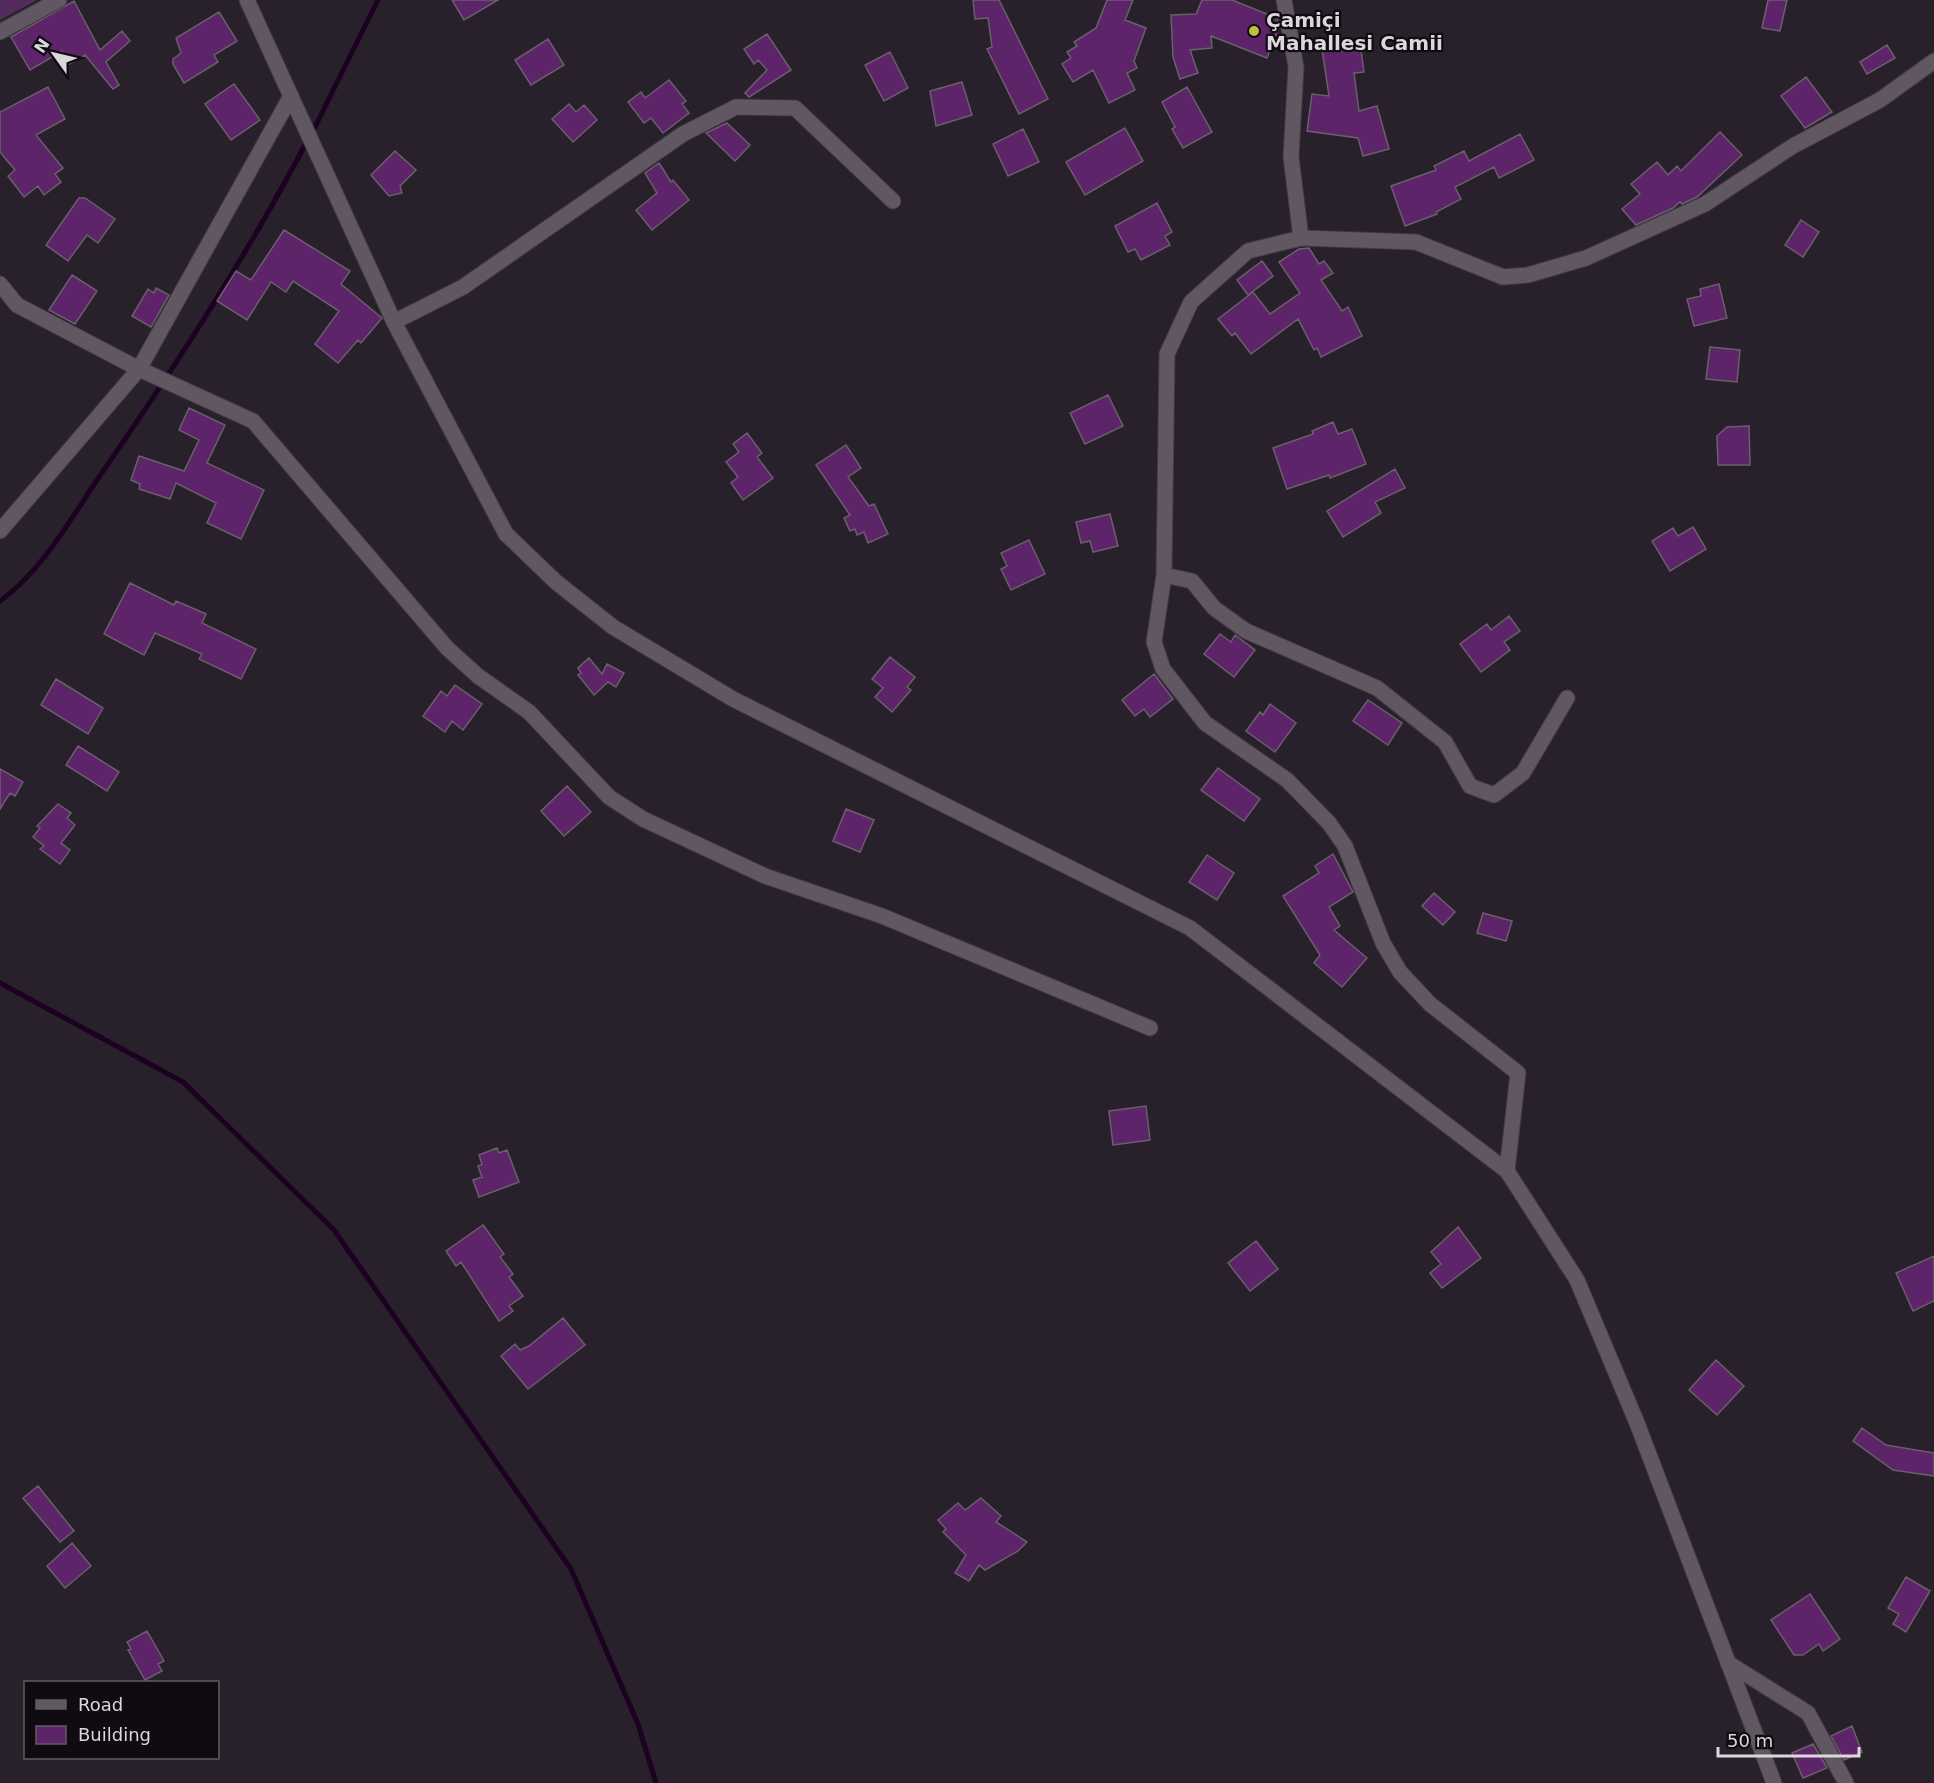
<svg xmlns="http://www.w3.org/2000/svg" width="1934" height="1783" viewBox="0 0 1934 1783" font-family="'DejaVu Sans',sans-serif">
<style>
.green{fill:#542b5d}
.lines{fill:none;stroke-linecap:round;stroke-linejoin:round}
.stream{stroke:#1c0122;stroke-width:5}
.building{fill:#5d2469;stroke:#6a5f6c;stroke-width:1.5}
.minor-casing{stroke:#423a43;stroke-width:17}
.secondary-casing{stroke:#423a43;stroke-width:17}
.minor{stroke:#615763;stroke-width:15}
.secondary{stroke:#615763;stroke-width:15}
.poi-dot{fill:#bdbf43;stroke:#0f0b10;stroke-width:2}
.labels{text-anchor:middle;stroke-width:4.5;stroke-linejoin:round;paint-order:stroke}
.poi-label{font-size:20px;font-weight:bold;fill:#dcd6dd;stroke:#0f0b10;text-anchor:start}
</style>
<rect width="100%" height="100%" fill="#28202a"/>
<path class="green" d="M 0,0 L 37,0 L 0,20 Z"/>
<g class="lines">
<path class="stream" d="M 312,133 L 378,0
M 0,601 C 42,571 70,520 99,477 C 174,369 246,258 307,141
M 0,983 L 183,1082 L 334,1230 L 571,1569 L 638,1724 L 656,1783"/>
</g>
<path class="building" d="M 452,0 L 498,0 L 464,20 Z
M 973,0 L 999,0 L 1048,99 L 1019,114 L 987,49 L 992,47 L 988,18 L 975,19 Z
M 1107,0 L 1133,0 L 1125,20 L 1146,28 L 1134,61 L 1137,68 L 1127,73 L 1135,90 L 1109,103 L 1093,70 L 1073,82 L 1062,64 L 1071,58 L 1067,52 L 1077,46 L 1074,42 L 1096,28 Z
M 1202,0 L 1232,0 L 1277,18 L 1279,27 L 1267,58 L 1211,36 L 1212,48 L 1190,50 L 1198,73 L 1180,79 L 1173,57 L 1171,15 L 1196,14 Z
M 1768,0 L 1787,0 L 1780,31 L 1762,28 Z
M 74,1 L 100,50 L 122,31 L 130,41 L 106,62 L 119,85 L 113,89 L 85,55 L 69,64 L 62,51 L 30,70 L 11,37 Z
M 219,12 L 237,41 L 214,55 L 218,62 L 184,83 L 173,64 L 173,59 L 181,53 L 176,38 Z
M 767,34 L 791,70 L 749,97 L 745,93 L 767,70 L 758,60 L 754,64 L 744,49 Z
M 548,39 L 564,65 L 531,85 L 515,60 Z
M 1360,43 L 1364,72 L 1354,73 L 1359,111 L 1377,106 L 1389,149 L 1363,156 L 1358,138 L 1307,131 L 1312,94 L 1329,96 L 1322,49 Z
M 1887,45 L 1895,58 L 1867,74 L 1860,62 Z
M 890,52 L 908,88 L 884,101 L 865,65 Z
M 1806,77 L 1832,112 L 1805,128 L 1781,96 Z
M 669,80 L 686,101 L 682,104 L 689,113 L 663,133 L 651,118 L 644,123 L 628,102 L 641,92 L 645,98 Z
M 962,82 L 972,115 L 936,126 L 930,91 Z
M 234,84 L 260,120 L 231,140 L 205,104 Z
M 48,87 L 65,119 L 36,135 L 63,168 L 55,174 L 61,182 L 44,195 L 38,186 L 24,197 L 8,176 L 15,170 L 0,152 L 0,112 Z
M 1187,87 L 1212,132 L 1183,148 L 1172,129 L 1175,127 L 1162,102 Z
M 569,104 L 576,112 L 584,105 L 597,120 L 573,142 L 552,119 Z
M 727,123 L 750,145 L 735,161 L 706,133 Z
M 1125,128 L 1143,161 L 1085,195 L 1066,162 Z
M 1023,129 L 1039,162 L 1008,176 L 993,144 Z
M 1720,132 L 1742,155 L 1697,197 L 1682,204 L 1680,202 L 1673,208 L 1636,225 L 1622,209 L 1640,194 L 1631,184 L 1657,162 L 1668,175 L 1677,166 L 1681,171 Z
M 1520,134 L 1534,160 L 1499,178 L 1494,167 L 1455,187 L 1461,199 L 1436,212 L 1437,214 L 1405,226 L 1391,186 L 1436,170 L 1434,166 L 1464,151 L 1469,161 Z
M 395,151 L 416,170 L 400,186 L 402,193 L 389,196 L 371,175 Z
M 659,163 L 671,182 L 673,180 L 689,200 L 652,230 L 636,210 L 657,193 L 645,173 Z
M 79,198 L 85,198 L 115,219 L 98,243 L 87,235 L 68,261 L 46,245 Z
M 1157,203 L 1172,232 L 1165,236 L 1170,245 L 1141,260 L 1135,249 L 1128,252 L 1115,226 Z
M 1801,220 L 1819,232 L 1803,257 L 1785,245 Z
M 284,230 L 350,271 L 341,284 L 382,318 L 361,343 L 358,340 L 338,363 L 315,344 L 339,311 L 293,281 L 286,292 L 271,282 L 247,320 L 217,301 L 236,271 L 251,280 Z
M 1309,248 L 1319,264 L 1324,261 L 1333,273 L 1321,280 L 1342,311 L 1348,307 L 1362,336 L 1321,357 L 1317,348 L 1314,350 L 1298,319 L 1251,354 L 1235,333 L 1232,336 L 1218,319 L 1253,292 L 1270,314 L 1300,293 L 1279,262 L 1299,249 Z
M 1262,261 L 1273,276 L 1248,295 L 1237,280 Z
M 72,275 L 97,291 L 75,324 L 49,310 Z
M 1719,284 L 1727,318 L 1694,326 L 1687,299 L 1701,296 L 1700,289 Z
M 156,288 L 169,295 L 151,327 L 132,316 L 148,289 L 154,293 Z
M 1710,347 L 1740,350 L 1737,382 L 1706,379 Z
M 1108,395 L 1123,426 L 1085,444 L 1070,413 Z
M 189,408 L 225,425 L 207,463 L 264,490 L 241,539 L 207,523 L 216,503 L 176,483 L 170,499 L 139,489 L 140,484 L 131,480 L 139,456 L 184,471 L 199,440 L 179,430 Z
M 1333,422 L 1338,434 L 1352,429 L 1366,464 L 1330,478 L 1329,475 L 1287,489 L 1273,448 L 1313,434 L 1312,431 Z
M 1749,426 L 1750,465 L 1718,465 L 1717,436 L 1727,427 Z
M 747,433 L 762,453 L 757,457 L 773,478 L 743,500 L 731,483 L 738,477 L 726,462 L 739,452 L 733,444 Z
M 846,445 L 861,468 L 848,477 L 869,506 L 874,504 L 888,534 L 868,543 L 864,532 L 857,535 L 855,529 L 850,531 L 844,518 L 850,515 L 816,465 Z
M 1395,469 L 1405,488 L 1375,502 L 1381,513 L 1343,537 L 1327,511 Z
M 1110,514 L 1118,546 L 1093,552 L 1090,541 L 1081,543 L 1076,522 Z
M 1693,527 L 1706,549 L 1670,571 L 1652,541 L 1673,528 L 1678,536 Z
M 1029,540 L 1045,574 L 1011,590 L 1001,569 L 1007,566 L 1001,553 Z
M 130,583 L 174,605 L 176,601 L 206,614 L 202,623 L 256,649 L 241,679 L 199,659 L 202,654 L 155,633 L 144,655 L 104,634 Z
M 1509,616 L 1520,631 L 1504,642 L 1510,650 L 1481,672 L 1460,644 L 1487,624 L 1491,630 Z
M 1220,634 L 1231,642 L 1235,635 L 1255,650 L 1234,677 L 1204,654 Z
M 890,657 L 915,677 L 907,687 L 911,690 L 892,712 L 875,697 L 883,688 L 872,679 Z
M 589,658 L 602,674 L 607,664 L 624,673 L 616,687 L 608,682 L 594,695 L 578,675 L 581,673 L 578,668 Z
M 1154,674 L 1173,699 L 1150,717 L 1144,709 L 1135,716 L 1122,700 Z
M 56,679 L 103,708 L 88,734 L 41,705 Z
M 455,685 L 482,704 L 463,730 L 452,721 L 445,732 L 423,716 L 441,691 L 447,696 Z
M 1368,700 L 1402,723 L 1388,745 L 1353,721 Z
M 1270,704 L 1296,723 L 1275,752 L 1246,731 L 1260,712 L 1263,715 Z
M 78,746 L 119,772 L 107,791 L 66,765 Z
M 1218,768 L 1260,799 L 1244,821 L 1201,790 Z
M 0,769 L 23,782 L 15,796 L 10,793 L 0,809 Z
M 567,786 L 591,812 L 564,836 L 541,811 Z
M 58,804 L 71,813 L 67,818 L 75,825 L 61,843 L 70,850 L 60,864 L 40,849 L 44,846 L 33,837 L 40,828 L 37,826 Z
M 846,809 L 874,820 L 860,852 L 833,841 Z
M 1333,854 L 1353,892 L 1329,907 L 1340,926 L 1334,930 L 1367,958 L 1342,987 L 1314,963 L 1320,955 L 1283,896 L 1319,873 L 1315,866 Z
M 1207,855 L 1234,873 L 1217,900 L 1189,882 Z
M 1434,893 L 1455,912 L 1443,925 L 1422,906 Z
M 1483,913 L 1512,921 L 1506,941 L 1477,933 Z
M 1146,1106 L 1150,1140 L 1113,1145 L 1109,1111 Z
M 497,1148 L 499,1153 L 507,1150 L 519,1182 L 479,1197 L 473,1180 L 482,1177 L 478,1166 L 482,1164 L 479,1155 Z
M 483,1225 L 504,1254 L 500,1257 L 513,1274 L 509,1277 L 523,1296 L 509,1306 L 513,1311 L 499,1321 L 461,1262 L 456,1266 L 446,1251 Z
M 1458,1227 L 1481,1258 L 1442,1288 L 1430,1273 L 1441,1264 L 1431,1252 Z
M 1256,1241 L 1278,1269 L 1250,1291 L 1228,1263 Z
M 1934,1256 L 1934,1301 L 1913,1311 L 1896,1273 Z
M 563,1318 L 585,1345 L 528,1389 L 501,1356 L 515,1344 L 520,1350 L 529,1346 Z
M 1716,1360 L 1744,1386 L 1717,1415 L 1689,1390 Z
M 1862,1428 L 1886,1445 L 1934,1453 L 1934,1476 L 1893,1470 L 1853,1441 Z
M 38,1486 L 74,1531 L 60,1542 L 23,1498 Z
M 981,1498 L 1001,1516 L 996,1522 L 1027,1542 L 1018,1551 L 985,1570 L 979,1565 L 969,1581 L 955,1573 L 966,1555 L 943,1532 L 946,1529 L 938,1520 L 958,1503 L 965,1510 Z
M 72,1543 L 91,1566 L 65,1588 L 47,1566 Z
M 1906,1577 L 1930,1591 L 1906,1632 L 1893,1624 L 1899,1614 L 1888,1608 Z
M 1810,1594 L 1840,1639 L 1823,1651 L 1819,1644 L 1803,1655 L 1794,1655 L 1771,1620 Z
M 147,1631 L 164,1661 L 158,1664 L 162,1671 L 145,1680 L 128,1650 L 131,1649 L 127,1642 Z
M 1852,1726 L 1862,1752 L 1844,1760 L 1831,1736 Z
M 1813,1744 L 1827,1768 L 1803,1778 L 1792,1753 Z"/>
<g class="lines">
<defs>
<path id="minor" d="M 1284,0 L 1296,67 L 1291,157 L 1301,238
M 0,32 L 59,0
M 0,284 L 17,305 L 139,369 L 253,421 L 447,648 L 478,676 L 529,712 L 609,797 L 643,819 L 765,876 L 882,916 L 1150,1028
M 394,322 L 463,287 L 683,134 L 736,107 L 795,108 L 893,201
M 0,531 L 139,369 L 291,96
M 1164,575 L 1192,581 L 1214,608 L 1246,631 L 1377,688 L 1445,742 L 1470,786 L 1494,795 L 1523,773 L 1567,698
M 1507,1171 L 1518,1073 L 1430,1004 L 1400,972 L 1383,943 L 1345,846 L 1329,823 L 1287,780 L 1205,723 L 1163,669 L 1154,642 L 1164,575 L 1167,354 L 1191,302 L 1248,251 L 1301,238 L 1416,242 L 1503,277 L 1528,275 L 1586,258 L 1705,204 L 1793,146 L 1880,100 L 1934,61
M 1728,1663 L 1808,1713 L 1846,1783"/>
<path id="secondary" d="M 247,0 L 394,322 L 506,534 L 556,582 L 613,627 L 733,699 L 1190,928 L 1507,1171 L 1577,1280 L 1637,1423 L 1774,1783"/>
</defs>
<use href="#minor" class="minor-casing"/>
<use href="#secondary" class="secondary-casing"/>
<use href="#minor" class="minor"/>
<use href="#secondary" class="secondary"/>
</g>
<circle class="poi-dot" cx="1254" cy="31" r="6"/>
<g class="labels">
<g class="poi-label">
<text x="1266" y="27">Çamiçi<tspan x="1266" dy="23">Mahallesi Camii</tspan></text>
</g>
</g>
<rect x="24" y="1681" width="195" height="78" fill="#0f0b10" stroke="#615c62" stroke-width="1.5"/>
<rect x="36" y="1700" width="30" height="9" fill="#615763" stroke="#615c62" stroke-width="1.5"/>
<text x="78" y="1711" font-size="18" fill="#dcd6dd">Road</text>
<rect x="36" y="1726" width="30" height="18" fill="#5d2469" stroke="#615c62" stroke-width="1.5"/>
<text x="78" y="1741" font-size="18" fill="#dcd6dd">Building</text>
<g transform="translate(54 54) rotate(304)" stroke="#0f0b10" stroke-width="4.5" paint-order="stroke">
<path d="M0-4.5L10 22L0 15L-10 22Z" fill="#dcd6dd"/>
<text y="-9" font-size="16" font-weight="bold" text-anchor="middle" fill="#dcd6dd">N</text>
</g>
<path d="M1718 1747v9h141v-9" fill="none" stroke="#dcd6dd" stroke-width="3"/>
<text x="1727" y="1747" font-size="18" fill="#dcd6dd" stroke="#0f0b10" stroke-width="4.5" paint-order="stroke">50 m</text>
</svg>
